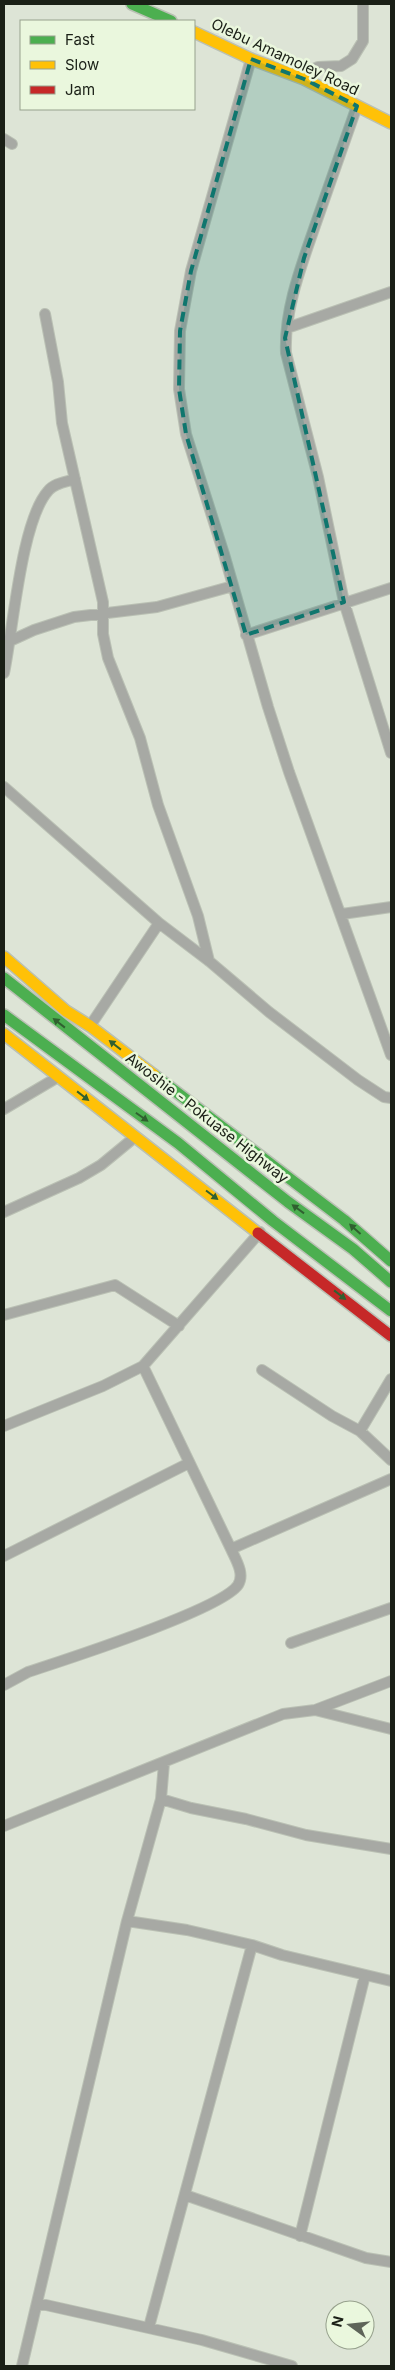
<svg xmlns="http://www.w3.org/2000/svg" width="395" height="2370" viewBox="0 0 395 2370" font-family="Inter,sans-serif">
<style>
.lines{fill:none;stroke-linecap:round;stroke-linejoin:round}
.street-casing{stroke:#bac0b4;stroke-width:12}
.fast-casing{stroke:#bac0b4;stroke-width:14}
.slow-casing{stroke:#bac0b4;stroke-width:14}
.jam-casing{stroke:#bac0b4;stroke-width:14}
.street{stroke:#a7a9a4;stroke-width:10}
.fast{stroke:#4caf50;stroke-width:11}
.slow{stroke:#ffc107;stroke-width:11}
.jam{stroke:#c62828;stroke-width:11}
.oneway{fill:#306030}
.marked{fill:#0f766e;fill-opacity:0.2;stroke:#0f766e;stroke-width:4;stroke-dasharray:10 6;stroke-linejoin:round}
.labels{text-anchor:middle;stroke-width:5;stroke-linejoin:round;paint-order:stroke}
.street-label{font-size:15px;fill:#1a1f16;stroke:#eaf7dd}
</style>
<rect width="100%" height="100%" fill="#dde4d6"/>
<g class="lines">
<defs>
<path id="street" d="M 251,59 L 191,271 L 180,331 L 179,389 L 186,434 L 224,554 L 268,707 L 289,772 L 391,1055
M 304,79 L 309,71 L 318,67 L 341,66 L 352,59 L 363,41 L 363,4
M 357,106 C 343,145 330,184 316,223 C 302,264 284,309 286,353 L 318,477 L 344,602 L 391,753
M 4,139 L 12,144
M 45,314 L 58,382 L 62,423 L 103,602 L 103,634 L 108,658 L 140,738 L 158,805 L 198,916 L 209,961
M 287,328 L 391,292
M 246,635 L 391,588
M 10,641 L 34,630 L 74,617 L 157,607 L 233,586
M 4,673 C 13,631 21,521 48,491 C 54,483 66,482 75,479
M 4,787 L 159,923 L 209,961 L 269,1012 L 358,1080 L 384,1097 L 391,1098
M 342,914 L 391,907
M 90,1026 L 159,923
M 4,1109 L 58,1077
M 4,1212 L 79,1178 L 101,1165 L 135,1137
M 4,1315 L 115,1285 L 179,1326
M 262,1370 L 332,1416 L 360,1431 L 391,1460
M 4,1426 L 103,1386 L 143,1366 L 260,1232
M 360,1431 L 391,1379
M 231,1549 L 391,1479
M 4,1556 L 189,1463
M 291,1643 L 391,1608
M 4,1685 L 28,1672 C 64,1660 221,1610 238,1585 C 245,1574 236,1560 231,1549 L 143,1366
M 315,1710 L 391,1729
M 161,1799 L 191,1808 L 246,1819 L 306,1835 L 391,1849
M 4,1826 L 283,1714 L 315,1710 L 391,1681
M 127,1921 L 187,1930 L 252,1945 L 282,1955 L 391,1981
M 185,2195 L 366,2258 L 391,2262
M 300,2236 L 365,1975
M 37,2303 L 202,2340 L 292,2366
M 149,2327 L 252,1945
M 22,2366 L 127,1921 L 161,1799 L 164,1763"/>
<path id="fast" d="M 132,4 L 171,21
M 4,978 L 288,1202 L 353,1249 L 391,1282
M 4,1015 L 178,1143 L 273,1221 L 391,1311
M 154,1075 L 344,1220 L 391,1261"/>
<path id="slow" d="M 194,32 L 251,59 L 304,79 L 391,123
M 4,957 L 66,1011 L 90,1026 L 154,1075
M 4,1034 L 258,1233"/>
<path id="jam" d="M 258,1233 L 391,1336"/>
</defs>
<use href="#street" class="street-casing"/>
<use href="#fast" class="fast-casing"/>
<use href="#slow" class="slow-casing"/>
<use href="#jam" class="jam-casing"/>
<use href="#street" class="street"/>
<use href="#fast" class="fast"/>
<use href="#slow" class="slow"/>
<use href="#jam" class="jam"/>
</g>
<defs><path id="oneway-solid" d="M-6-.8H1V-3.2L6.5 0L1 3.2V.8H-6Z" transform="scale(1.25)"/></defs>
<g class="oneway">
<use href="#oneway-solid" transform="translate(59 1023) rotate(-142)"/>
<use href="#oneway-solid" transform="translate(115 1045) rotate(-142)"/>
<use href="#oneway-solid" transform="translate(83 1096) rotate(38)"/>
<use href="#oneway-solid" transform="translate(142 1117) rotate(35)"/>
<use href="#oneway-solid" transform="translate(212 1195) rotate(37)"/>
<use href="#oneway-solid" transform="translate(298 1209) rotate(-144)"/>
<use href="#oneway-solid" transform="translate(355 1229) rotate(-138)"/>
<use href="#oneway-solid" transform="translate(340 1295) rotate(38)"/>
</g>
<path class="marked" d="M 251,59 L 304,79 L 357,106 L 304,258 L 285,338 L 344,602 L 246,635 L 186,434 L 179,389 L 180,331 L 191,271 Z"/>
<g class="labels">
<g class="street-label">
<text transform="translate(285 57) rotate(25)" y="5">Olebu Amamoley Road</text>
<text transform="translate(207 1118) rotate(38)" y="5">Awoshie - Pokuase Highway</text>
</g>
</g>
<rect width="395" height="2370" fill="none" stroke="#1a1f16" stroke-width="10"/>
<rect x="20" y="20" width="175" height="90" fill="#eaf7dd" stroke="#97a18d"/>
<rect x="30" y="36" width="25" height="8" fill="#4caf50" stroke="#97a18d"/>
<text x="65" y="45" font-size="15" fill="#1a1f16">Fast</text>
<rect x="30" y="61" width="25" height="8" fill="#ffc107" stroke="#97a18d"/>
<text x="65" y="70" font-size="15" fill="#1a1f16">Slow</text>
<rect x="30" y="86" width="25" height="8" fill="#c62828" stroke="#97a18d"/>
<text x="65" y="95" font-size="15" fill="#1a1f16">Jam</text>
<g transform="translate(350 2325) rotate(285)"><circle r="24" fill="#eaf7dd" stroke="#97a18d"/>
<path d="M0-4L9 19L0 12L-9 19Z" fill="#5e6459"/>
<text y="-8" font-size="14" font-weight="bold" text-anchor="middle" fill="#1a1f16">N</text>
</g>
</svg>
